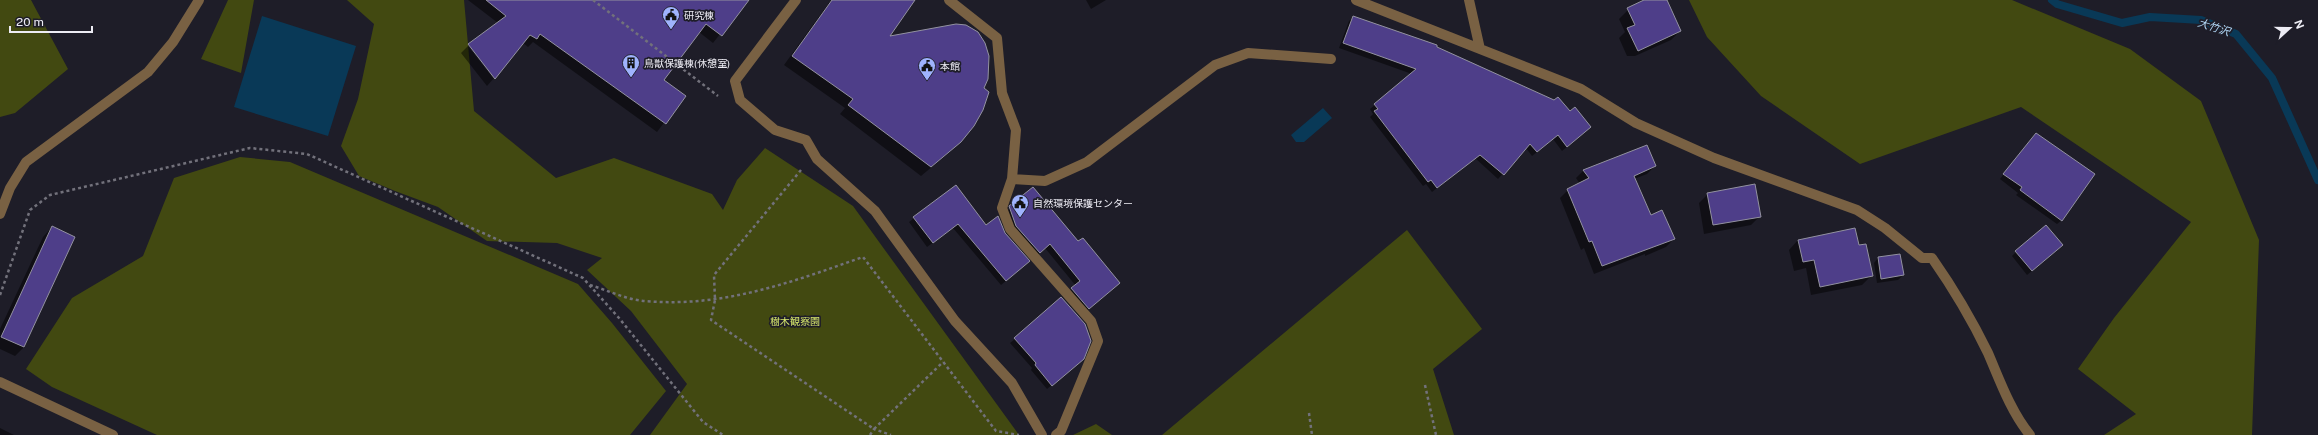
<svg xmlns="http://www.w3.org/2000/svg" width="2318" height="435" viewBox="0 0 2318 435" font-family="'Public Sans','Noto Sans JP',sans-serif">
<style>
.green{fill:#424911}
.water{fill:#093957}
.shadow{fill:#0007}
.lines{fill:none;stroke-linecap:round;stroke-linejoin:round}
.stream{stroke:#093957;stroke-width:8}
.building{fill:#4e3e89;stroke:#9392a0}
.path{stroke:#72717b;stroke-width:2.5;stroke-dasharray:3 3;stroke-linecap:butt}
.service{stroke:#796143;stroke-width:10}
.minor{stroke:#796143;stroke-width:10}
.labels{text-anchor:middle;stroke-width:3.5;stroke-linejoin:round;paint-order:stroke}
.poi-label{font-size:10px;fill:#edecf4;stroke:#1e1d28;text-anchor:start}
.park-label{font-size:10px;fill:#d8e86c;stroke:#1e1d28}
.water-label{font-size:11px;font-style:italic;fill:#b2d9f8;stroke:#1e1d28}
</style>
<rect width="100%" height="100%" fill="#1e1d28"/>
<path class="green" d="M 0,0 L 31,0 L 68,69 L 15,113 L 0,117 Z
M 228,0 L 254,0 L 241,73 L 201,59 Z
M 347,0 L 464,0 L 474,111 L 556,178 L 614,158 L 712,194 L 723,210 L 737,180 L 765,148 L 853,206 L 1019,435 L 650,435 L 687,384 L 631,311 L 587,270 L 602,258 L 557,243 L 487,241 L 438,207 L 395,191 L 359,176 L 341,146 L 358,99 L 374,24 Z
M 1689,0 L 2012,0 L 2130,49 L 2201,101 L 2259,240 L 2252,435 L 2104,435 L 2136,414 L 2078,369 L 2114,318 L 2191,222 L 2021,107 L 1860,164 L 1761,96 L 1707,37 Z
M 240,157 L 290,162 L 578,284 L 612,323 L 666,391 L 630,435 L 157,435 L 52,387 L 26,369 L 72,298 L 143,256 L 174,178 Z
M 1407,230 L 1482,329 L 1433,369 L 1454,435 L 1162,435 Z
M 1096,424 L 1112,435 L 1073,435 Z"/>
<path class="water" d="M 262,16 L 356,46 L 328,136 L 234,107 Z
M 1323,108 L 1332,118 L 1304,142 L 1296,142 L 1291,135 Z"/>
<path class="shadow" d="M 468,0 L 747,0 L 713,43 L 699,32 L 662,80 L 684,96 L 657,132 L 533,42 L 528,47 L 523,43 L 494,78 L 487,86 L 461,53 L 468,46 L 493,78 L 494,77 L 498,23 Z
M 831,0 L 914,0 L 888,37 L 982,88 L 951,151 L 921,176 L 840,114 L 845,108 L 784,65 Z
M 1086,0 L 1106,0 L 1091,9 Z
M 1648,0 L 1666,0 L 1680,31 L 1671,40 L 1635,56 L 1627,56 L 1619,38 L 1625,32 L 1619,19 L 1628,10 Z
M 1354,17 L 1435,48 L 1585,132 L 1562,151 L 1553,139 L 1532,156 L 1526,148 L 1498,179 L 1475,158 L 1432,192 L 1426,184 L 1423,186 L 1370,117 L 1373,114 L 1370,109 L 1412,74 L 1339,48 L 1349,21 Z
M 2031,139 L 2062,220 L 2057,224 L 2016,195 L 2018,193 L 2000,179 Z
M 1655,166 L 1647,174 L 1634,179 L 1650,216 L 1674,239 L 1666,247 L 1645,256 L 1645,254 L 1594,274 L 1584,248 L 1581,250 L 1560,198 L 1568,190 L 1580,184 L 1576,178 L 1584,170 Z
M 956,186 L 986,227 L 1004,234 L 1024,266 L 1001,285 L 953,228 L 927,247 L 909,222 Z
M 1032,188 L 1114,288 L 1084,313 L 1067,294 L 1076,286 L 1045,248 L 1035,257 L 1005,213 Z
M 1708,194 L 1760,216 L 1751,225 L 1704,234 L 1699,203 Z
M 52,227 L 74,238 L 24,347 L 15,356 L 0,349 L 0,329 L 43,237 Z
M 1798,240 L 1858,247 L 1872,275 L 1862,285 L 1811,295 L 1806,268 L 1794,271 L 1789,250 Z
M 2057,250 L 2027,275 L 2012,256 L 2016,252 Z
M 1878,258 L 1903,275 L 1898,280 L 1877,283 L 1874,263 Z
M 1015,339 L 1078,363 L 1047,389 L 1031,370 L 1032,368 L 1010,343 Z
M 0,428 L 14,435 L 0,435 Z"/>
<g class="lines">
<path class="stream" d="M 2052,0 L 2057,4 L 2122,23 L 2150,17 L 2201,20 L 2236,34 L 2272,78 L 2318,180"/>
</g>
<path class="building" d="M 486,0 L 749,0 L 722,36 L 706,24 L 664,80 L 686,96 L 666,124 L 540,34 L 537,39 L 530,35 L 495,79 L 468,44 L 506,16 Z
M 832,0 L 915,0 L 890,36 L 956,24 L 966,25 L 978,32 L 985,43 L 989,56 L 988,79 L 984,88 L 989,92 L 983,110 L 974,126 L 961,142 L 931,167 L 848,105 L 853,99 L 792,56 Z
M 1644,0 L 1667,0 L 1681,31 L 1638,51 L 1627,28 L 1635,25 L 1627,8 Z
M 1353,16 L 1437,45 L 1437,47 L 1554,100 L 1558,97 L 1570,111 L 1575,107 L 1591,127 L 1567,147 L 1558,135 L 1537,152 L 1530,144 L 1504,175 L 1480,155 L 1437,188 L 1431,180 L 1428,182 L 1374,111 L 1378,109 L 1374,104 L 1416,69 L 1343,43 Z
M 2036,133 L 2095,174 L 2062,221 L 2020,190 L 2022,187 L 2003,174 Z
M 1647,145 L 1656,166 L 1634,176 L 1651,215 L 1662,210 L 1675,239 L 1602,266 L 1592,241 L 1589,242 L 1567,189 L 1589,178 L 1583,170 Z
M 1755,184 L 1761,217 L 1713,225 L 1707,193 Z
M 956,185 L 986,225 L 998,216 L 1005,233 L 1030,261 L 1006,281 L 958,224 L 933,243 L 913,217 Z
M 1033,187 L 1078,241 L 1083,238 L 1120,283 L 1089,309 L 1071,288 L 1080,281 L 1050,244 L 1040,253 L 1016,226 L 1009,206 Z
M 2046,225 L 2063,245 L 2032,271 L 2015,251 Z
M 52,226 L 75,237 L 24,347 L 1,337 Z
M 1855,228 L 1859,245 L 1866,244 L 1873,276 L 1820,287 L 1814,260 L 1803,262 L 1798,240 Z
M 1900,254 L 1904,275 L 1881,279 L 1878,257 Z
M 1061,297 L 1085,324 L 1091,341 L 1084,359 L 1052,386 L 1035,365 L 1036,363 L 1014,338 Z"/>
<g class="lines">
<path class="path" d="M 593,0 L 718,96
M 801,170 L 714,275 L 715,300 L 711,320 L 874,429 L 943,362
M 590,285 C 607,290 627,300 645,301 C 723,308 792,282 863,257 L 996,431 L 1019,435
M 0,295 L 30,210 L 50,195 L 250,148 L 307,154 L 583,278 L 619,318 L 703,422 L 723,435
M 1425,385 L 1436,435
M 1309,413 L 1312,435
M 870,435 L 874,429 L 891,435"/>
<path class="service" d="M 796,0 L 735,81 L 740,100 L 775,130 L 806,140 L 817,159 L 875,211 L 955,321 L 1012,383 L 1042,435
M 949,0 L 997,38 L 1002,93 L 1016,130 L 1012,179 L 1002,208 L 1010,229 L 1091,321 L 1098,341 L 1061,431 L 1056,435
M 1012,179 L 1045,181 L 1087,162 L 1215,65 L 1248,53 L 1331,59
M 0,382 L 113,435"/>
<path class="minor" d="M 1356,0 L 1581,89 L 1636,123 L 1714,158 L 1857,210 L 1885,228 L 1922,258 L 1932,258 C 1953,288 1972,320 1988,353 C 2000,381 2011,412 2030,435
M 1469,0 L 1480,49
M 0,214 L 10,188 L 26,162 L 148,72 L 173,42 L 199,0"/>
</g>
<defs>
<symbol id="civic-pin" viewBox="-11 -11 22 30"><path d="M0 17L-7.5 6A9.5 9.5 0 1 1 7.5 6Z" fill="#9fb3fd" stroke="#1e1d28"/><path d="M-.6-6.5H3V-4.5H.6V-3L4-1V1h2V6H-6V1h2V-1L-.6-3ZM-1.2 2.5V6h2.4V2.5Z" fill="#111"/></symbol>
<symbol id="building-pin" viewBox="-11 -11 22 30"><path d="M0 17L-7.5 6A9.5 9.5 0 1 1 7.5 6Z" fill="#9fb3fd" stroke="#1e1d28"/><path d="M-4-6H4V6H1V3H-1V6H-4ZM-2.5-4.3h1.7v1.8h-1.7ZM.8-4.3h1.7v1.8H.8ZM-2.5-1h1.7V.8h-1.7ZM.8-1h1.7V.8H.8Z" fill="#111"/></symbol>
</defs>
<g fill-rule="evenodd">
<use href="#civic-pin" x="661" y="5" width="20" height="27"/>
<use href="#building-pin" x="621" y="53" width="20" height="27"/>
<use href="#civic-pin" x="917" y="56" width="20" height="27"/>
<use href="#civic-pin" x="1010" y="193" width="20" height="27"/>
</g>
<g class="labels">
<g class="poi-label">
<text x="684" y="19">研究棟</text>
<text x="644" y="67">鳥獣保護棟(休憩室)</text>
<text x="940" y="70">本館</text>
<text x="1033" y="207">自然環境保護センター</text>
</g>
<g class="park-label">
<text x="795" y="325">樹木観察園</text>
</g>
<g class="water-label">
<text transform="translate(2214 27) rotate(18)" y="4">大竹沢</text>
</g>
</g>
<g transform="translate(2290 28) rotate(69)" stroke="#1e1d28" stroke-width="3" paint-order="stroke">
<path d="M0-3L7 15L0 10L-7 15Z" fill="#edecf4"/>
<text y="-6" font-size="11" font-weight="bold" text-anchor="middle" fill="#edecf4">N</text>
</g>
<path d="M10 26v6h82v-6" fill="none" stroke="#edecf4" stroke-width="2"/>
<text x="16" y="26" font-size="12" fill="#edecf4" stroke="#1e1d28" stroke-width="3" paint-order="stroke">20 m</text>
</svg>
